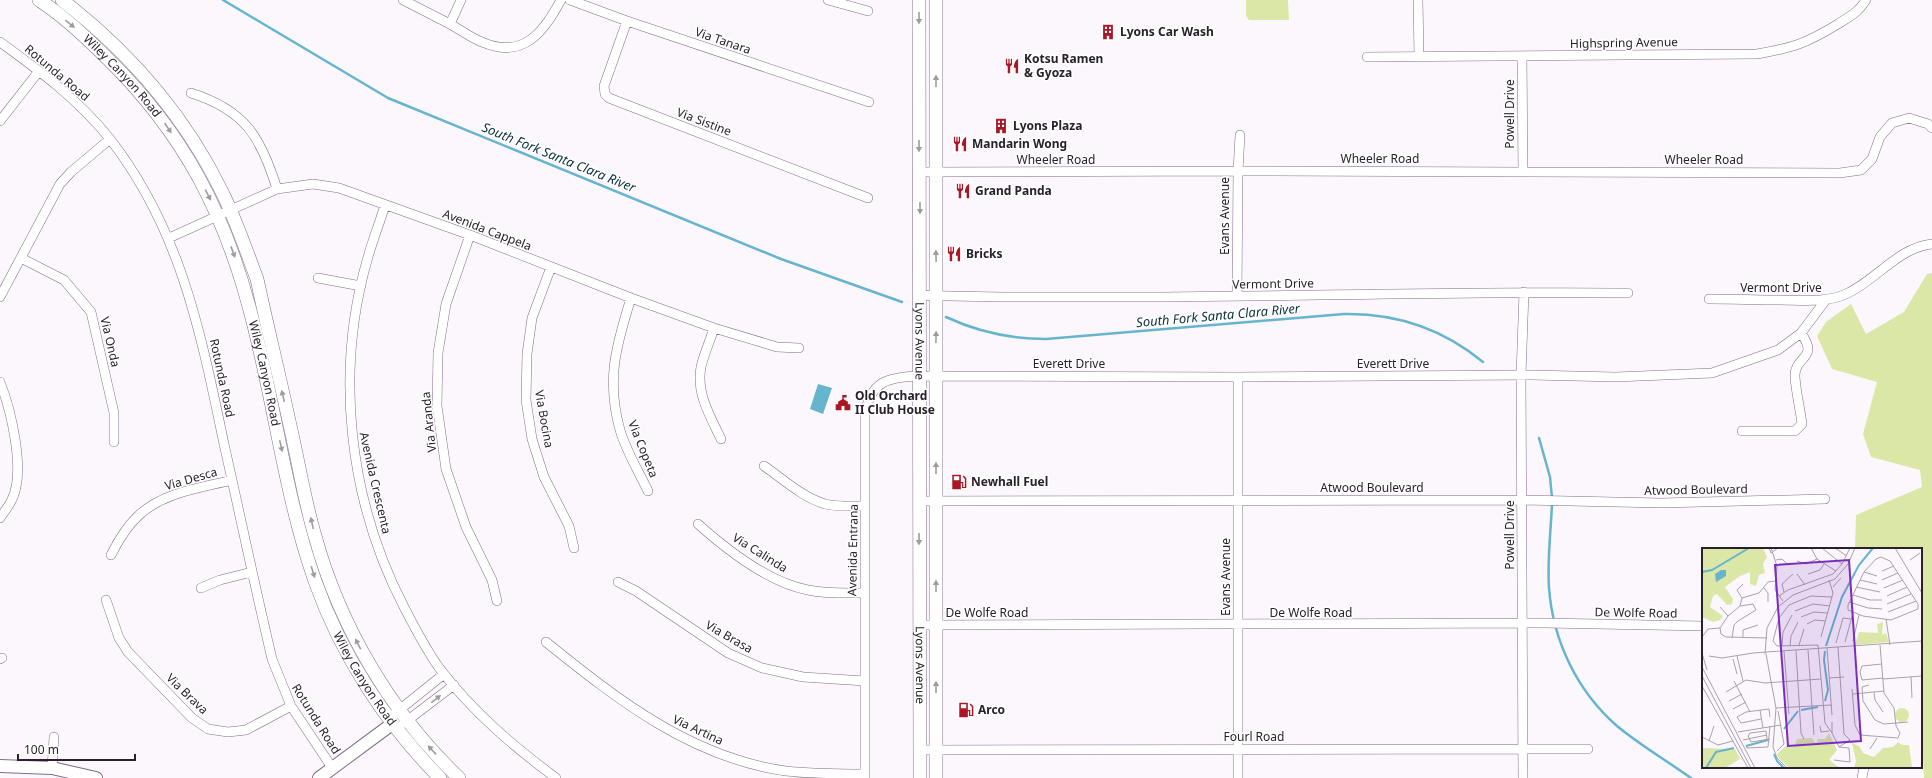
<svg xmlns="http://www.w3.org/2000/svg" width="1932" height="778" viewBox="0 0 1932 778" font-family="'Noto Sans',sans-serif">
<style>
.green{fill:#dbe7a7}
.water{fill:#66b4ce}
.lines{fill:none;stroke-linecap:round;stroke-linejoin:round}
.stream{stroke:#66b4ce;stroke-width:2.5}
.minor-casing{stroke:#826d88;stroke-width:10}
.tertiary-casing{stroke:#826d88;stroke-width:14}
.secondary-casing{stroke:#826d88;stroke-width:14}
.minor{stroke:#fff;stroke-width:9}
.tertiary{stroke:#fff;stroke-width:12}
.secondary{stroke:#fff;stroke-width:13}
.oneway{fill:#9f9ba0}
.labels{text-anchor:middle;stroke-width:3;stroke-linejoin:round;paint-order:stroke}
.poi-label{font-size:12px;font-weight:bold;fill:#29202b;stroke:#fff;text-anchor:start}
.street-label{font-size:12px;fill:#29202b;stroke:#fff}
.water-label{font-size:13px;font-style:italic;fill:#09303b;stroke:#fff}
.inset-river{fill:none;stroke:#66b4ce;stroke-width:2}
.inset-road{fill:none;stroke:#a8a1a9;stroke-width:1}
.view{fill:#7b2cbf;fill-opacity:0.15;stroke:#7b2cbf;stroke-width:2}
.inset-edge{fill:none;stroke:#29202b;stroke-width:2}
</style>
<rect width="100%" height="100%" fill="#fcf7fd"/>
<path class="green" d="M 1246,0 L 1288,0 L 1289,20 L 1249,20 L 1246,16 Z
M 1932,273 L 1932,778 L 1924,778 L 1921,708 L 1921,549 L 1855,549 L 1856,515 L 1922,487 L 1920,470 L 1871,457 L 1863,434 L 1877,382 L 1832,369 L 1817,336 L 1826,322 L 1851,304 L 1866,334 L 1904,312 L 1927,274 Z"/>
<path class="water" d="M 818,384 L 832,388 L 823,414 L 810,409 Z"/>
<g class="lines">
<path class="stream" d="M 223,0 L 388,98 L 781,259 L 902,302
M 946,317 C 978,332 1010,339 1046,339 L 1344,314 C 1396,313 1443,329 1483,362
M 1539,438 L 1550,477 L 1552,498
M 1552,503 C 1551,531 1547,560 1549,588 C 1553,641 1577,691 1617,726 C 1640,745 1667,761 1691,778"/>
<defs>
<path id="minor" d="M 403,0 C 419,8 434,16 450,24 C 461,30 471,38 482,42 C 523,60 544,32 561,0
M 570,0 L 627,21 L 869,102
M 828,0 L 868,11
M 1418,0 L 1419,56
M 627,21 L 604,86 L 605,94 L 609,98 L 868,198
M 450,24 L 461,0
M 0,42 C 40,71 79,100 110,139 C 181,230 201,334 224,444 C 240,515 255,587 272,659 L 291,706 L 333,769
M 1522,56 L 1523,172
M 1367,57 L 1757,54 C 1793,48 1807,43 1838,24 C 1850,16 1858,13 1866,0
M 191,93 C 245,110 261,137 277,189
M 0,121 L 39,71
M 920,172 L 1238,171 L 1840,173 L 1861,170 L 1872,159 L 1880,137 L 1892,123 L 1909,118 L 1928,124 L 1932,128
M 385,205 C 380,222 373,239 368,257 C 334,373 349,501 404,607 C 415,628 426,650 440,669 C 473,712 513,746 556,778
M 470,235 L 446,304 L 438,353 L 437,406 L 446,469 L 466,527 L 492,580 L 497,601
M 169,238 L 277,189 L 313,184 L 339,188 L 470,235 L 631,298 L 714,328 L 777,347 L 799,348
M 21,258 L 64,280 L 91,312 L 114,413 L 114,442
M 551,267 L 532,318 L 527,354 L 526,400 L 532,439 L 544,477 L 569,526 L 574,548
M 318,278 L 361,286
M 919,295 C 985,298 1050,297 1115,297 C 1286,297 1457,291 1628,293
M 1237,296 L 1238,171 L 1240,135
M 0,297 L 60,184 L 71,172 L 110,139
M 631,298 C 616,346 606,380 620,430 C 626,451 639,472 648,491
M 1709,299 C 1733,299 1756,300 1780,300 C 1802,300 1825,303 1846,294 C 1877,280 1897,248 1932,244
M 714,328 C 710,341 704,354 701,367 C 696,393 710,416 721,439
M 0,382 C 11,410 25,469 13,497 C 10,505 4,512 0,518
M 1742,431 L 1795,431 L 1802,424 C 1800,408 1796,392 1795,377 C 1794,355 1820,360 1801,333
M 764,466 C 783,479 802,497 825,504 C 838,507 852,506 865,506
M 919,501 L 1522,500 L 1661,503 L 1825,499
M 698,524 C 726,549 770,583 808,590 C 827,594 845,593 864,593
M 111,555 C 118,541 127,526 139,515 C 164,492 201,488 232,480
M 618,582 L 636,591 L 728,653 L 762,668 L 803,677 L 865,681
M 201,588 L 220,580 L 252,572
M 106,600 L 119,638 L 128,652 L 192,718 L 208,729 L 228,732 L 246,730 L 291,706
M 920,625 L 1545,623 L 1703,626
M 546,642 C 618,700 692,758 786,771 C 812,774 839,774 865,774
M 0,659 L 2,658
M 388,719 L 444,674
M 404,723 L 454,685
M 920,750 L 1588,749
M 52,768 L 54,737
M 865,778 L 865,415 C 870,381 888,377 919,376 L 1238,377 L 1532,375 L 1616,377 L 1712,373 L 1778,350 L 1801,333 L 1825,301
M 1238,778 L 1238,377
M 1523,778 L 1521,375 L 1524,292
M 1862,778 L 1864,767"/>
<path id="tertiary" d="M 0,766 L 52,768 L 96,778
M 319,778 L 392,724"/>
<g id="secondary">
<path id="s1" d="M 39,0 C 64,16 86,37 107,58 C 184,133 226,215 252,318 C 275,405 285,496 315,581 C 341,655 386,723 440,778"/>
<path d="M 62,0 C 128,51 185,116 222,192 C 236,220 246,250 257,279 C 267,326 279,374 289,421 C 298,459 304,499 315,536 C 340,627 391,713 459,778"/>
<path id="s2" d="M 919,0 L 920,778"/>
<path d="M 936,0 L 936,778"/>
</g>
</defs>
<use href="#minor" class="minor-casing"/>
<use href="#tertiary" class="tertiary-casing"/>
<use href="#secondary" class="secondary-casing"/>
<use href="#minor" class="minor"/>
<use href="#tertiary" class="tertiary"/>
<use href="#secondary" class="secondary"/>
</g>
<defs><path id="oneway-solid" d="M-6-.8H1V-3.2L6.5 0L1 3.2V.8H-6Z"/></defs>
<g class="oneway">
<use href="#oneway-solid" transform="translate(919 18) rotate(90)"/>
<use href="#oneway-solid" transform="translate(70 24) rotate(39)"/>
<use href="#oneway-solid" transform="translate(936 81) rotate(-90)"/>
<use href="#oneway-solid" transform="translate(168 128) rotate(56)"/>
<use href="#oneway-solid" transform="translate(919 146) rotate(90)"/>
<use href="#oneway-solid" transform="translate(208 195) rotate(62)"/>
<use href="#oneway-solid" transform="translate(920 208) rotate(90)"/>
<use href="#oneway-solid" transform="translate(233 252) rotate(70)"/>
<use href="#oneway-solid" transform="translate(936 256) rotate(-91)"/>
<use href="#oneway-solid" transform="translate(936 337) rotate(-89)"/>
<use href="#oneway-solid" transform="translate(283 396) rotate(-104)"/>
<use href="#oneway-solid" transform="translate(281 446) rotate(77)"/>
<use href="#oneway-solid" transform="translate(936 468) rotate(-90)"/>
<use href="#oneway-solid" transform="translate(312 523) rotate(-102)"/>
<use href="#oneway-solid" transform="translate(919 539) rotate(90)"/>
<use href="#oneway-solid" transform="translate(313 572) rotate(73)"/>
<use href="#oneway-solid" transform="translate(936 586) rotate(-90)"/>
<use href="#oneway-solid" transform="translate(358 644) rotate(-117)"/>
<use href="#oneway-solid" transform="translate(936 687) rotate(-90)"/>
<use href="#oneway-solid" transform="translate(436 699) rotate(-38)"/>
<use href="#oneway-solid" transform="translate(432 750) rotate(-133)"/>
</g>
<defs>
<symbol id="building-bare" viewBox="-9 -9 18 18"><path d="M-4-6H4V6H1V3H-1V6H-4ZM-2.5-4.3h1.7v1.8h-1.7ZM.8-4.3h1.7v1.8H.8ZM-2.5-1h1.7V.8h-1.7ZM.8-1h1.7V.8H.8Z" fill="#ab1624" stroke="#fff" stroke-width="2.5" paint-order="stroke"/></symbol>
<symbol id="restaurant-bare" viewBox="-9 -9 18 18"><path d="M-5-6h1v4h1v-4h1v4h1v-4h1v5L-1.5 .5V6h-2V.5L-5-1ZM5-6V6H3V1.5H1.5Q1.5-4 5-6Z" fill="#ab1624" stroke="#fff" stroke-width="2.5" paint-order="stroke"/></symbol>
<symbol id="civic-bare" viewBox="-9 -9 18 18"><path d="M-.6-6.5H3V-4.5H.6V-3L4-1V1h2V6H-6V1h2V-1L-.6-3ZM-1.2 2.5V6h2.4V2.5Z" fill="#ab1624" stroke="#fff" stroke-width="2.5" paint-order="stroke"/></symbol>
<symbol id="fuel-bare" viewBox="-9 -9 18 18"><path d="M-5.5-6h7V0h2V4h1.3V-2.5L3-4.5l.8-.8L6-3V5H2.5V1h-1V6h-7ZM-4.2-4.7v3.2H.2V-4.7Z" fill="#ab1624" stroke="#fff" stroke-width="2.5" paint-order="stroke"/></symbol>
</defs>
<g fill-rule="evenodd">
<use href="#building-bare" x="1097" y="21" width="22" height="22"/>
<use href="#restaurant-bare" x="1001" y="55" width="22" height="22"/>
<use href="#building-bare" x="990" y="115" width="22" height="22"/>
<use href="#restaurant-bare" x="949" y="133" width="22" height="22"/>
<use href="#restaurant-bare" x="952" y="180" width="22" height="22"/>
<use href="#restaurant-bare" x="943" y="243" width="22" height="22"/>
<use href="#civic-bare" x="832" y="392" width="22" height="22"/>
<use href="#fuel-bare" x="948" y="471" width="22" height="22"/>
<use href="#fuel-bare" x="955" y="699" width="22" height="22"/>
</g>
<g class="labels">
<g class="poi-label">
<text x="1120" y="36">Lyons Car Wash</text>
<text x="1024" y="63">Kotsu Ramen<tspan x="1024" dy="14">&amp; Gyoza</tspan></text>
<text x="1013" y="130">Lyons Plaza</text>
<text x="972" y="148">Mandarin Wong</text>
<text x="975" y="195">Grand Panda</text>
<text x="966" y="258">Bricks</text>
<text x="855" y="400">Old Orchard<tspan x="855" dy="14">II Club House</tspan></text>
<text x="971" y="486">Newhall Fuel</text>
<text x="978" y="714">Arco</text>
</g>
<g class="street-label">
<text transform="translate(723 41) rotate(19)" y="4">Via Tanara</text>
<text transform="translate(1624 43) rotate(-1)" y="4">Highspring Avenue</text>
<text transform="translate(57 73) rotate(40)" y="4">Rotunda Road</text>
<text dy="4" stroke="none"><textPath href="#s1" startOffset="113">Wiley Canyon Road</textPath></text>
<text transform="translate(1510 114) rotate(-90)" y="4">Powell Drive</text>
<text transform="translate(704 122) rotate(21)" y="4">Via Sistine</text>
<text x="1380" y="163">Wheeler Road</text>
<text x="1056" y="164">Wheeler Road</text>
<text x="1704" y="164">Wheeler Road</text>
<text transform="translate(1225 216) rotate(-90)" y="4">Evans Avenue</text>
<text transform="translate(487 230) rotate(21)" y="4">Avenida Cappela</text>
<text transform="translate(1273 284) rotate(-1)" y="4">Vermont Drive</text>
<text x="1781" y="292">Vermont Drive</text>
<text dy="4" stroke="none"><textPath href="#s2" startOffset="341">Lyons Avenue</textPath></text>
<text transform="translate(110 342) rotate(77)" y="4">Via Onda</text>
<text x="1069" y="368">Everett Drive</text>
<text x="1393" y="368">Everett Drive</text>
<text dy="4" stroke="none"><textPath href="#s1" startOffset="448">Wiley Canyon Road</textPath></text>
<text transform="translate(222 378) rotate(78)" y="4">Rotunda Road</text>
<text transform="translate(544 419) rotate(80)" y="4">Via Bocina</text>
<text transform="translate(429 422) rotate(-96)" y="4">Via Aranda</text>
<text transform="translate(643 449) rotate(68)" y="4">Via Copeta</text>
<text transform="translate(191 479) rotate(-16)" y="4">Via Desca</text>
<text transform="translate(375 483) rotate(77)" y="4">Avenida Crescenta</text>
<text x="1372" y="492">Atwood Boulevard</text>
<text transform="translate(1696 490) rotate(-1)" y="4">Atwood Boulevard</text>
<text transform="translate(1510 535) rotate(-90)" y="4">Powell Drive</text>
<text transform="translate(853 550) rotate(-89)" y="4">Avenida Entrana</text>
<text transform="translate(760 553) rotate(32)" y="4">Via Calinda</text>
<text transform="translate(1226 577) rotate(-90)" y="4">Evans Avenue</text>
<text x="987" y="617">De Wolfe Road</text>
<text x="1311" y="617">De Wolfe Road</text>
<text transform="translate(1636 613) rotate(1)" y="4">De Wolfe Road</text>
<text transform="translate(729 637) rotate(30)" y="4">Via Brasa</text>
<text dy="4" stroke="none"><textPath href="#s2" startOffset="665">Lyons Avenue</textPath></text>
<text dy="4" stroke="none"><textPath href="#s1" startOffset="772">Wiley Canyon Road</textPath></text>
<text transform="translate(187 694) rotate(44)" y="4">Via Brava</text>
<text transform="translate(316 719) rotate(58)" y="4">Rotunda Road</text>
<text transform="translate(698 730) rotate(25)" y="4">Via Artina</text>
<text x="1254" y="741">Fourl Road</text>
</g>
<g class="water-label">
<text transform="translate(559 157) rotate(22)" y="5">South Fork Santa Clara River</text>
<text transform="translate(1218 315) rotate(-5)" y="5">South Fork Santa Clara River</text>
</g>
</g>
<g transform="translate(1702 548)">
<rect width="220" height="220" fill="#fcf7fd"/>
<path d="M 0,0 L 61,0 L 65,9 L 61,16 L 63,25 L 57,27 L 54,38 L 48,36 L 48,24 L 38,28 L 23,39 L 31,51 L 30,56 L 25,57 L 15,46 L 11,48 L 8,59 L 21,68 L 18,72 L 11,74 L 0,69 ZM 181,74 L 180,87 L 184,85 L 187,94 L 153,97 L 157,84 L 176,85 L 175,76 ZM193 167a7 7 0 1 1 14 0a7 7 0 1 1-14 0ZM 127,185 L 135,202 L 127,212 L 138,220 L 87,220 L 76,209 L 75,206 L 84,198 L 93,197 L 95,191 L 110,190 L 114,196 L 116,191 L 123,191 ZM 196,194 L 200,197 L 207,197 L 210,219 L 216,220 L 152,220 L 154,213 L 150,195 L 157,198 L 161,205 L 172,209 L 181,200 L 191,199 ZM 0,200 L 33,201 L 38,211 L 23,220 L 0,220 Z" fill="#dbe7a7"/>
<path d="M 19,22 L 24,22 L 24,28 L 14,34 L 13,26 Z" fill="#66b4ce"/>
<path class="inset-river" d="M 0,24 L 10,22 L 47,0M 124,98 L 140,49 L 157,17 L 171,0M 123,153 L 126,142 L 122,112 L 123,103M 99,162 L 116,159M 82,181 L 96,163M 44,198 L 66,192M 72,206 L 75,213 L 82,220M 4,220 L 14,204 L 32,200"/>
<path class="inset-road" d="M 67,0 L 69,5 L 76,0M 69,0 L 75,18 L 73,42 L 81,53M 109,0 L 115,11 L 134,23M 120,0 L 140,16M 133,0 L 145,8M 193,0 L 220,45M 179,9 L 174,11 L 162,24 L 146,57 L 146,62 L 161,68 L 189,72 L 216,61M 179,9 L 188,13 L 216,56 L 216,61M 74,12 L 80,11 L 85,16M 208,12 L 218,5M 95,13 L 104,16 L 115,11M 180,23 L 192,18M 162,24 L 175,28M 95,26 L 103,37M 106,26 L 118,22 L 122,16M 158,32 L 175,36M 180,32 L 196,25M 131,39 L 139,30M 154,39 L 178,44M 62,40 L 66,45 L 66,54M 182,40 L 201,32M 82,44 L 80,36 L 91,26M 151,47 L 168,52 L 180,52M 77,48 L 86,42 L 131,26 L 140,16 L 148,0M 185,48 L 205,39M 130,49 L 109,48 L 87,57 L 77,70 L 71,93 L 75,98 L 116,97 L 123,175 L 130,185M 40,50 L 35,42 L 41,36M 147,54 L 166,60 L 180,61M 185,56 L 209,46M 18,59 L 26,68M 93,63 L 111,56 L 128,58M 186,64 L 214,53M 99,69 L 112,64 L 125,65M 184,71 L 188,97M 105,76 L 113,72 L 123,73M 18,80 L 26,68 L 38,58 L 40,50 L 57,45 L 66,34 L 73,33M 18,80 L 19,86 L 24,89 L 65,90M 0,89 L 6,81 L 18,80M 119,89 L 131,45 L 127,32M 30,90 L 32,77 L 36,73 L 54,62 L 51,56 L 38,58M 41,90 L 41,82 L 56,77M 151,93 L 157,67M 143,94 L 151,65M 134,95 L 141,70 L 149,71M 97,97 L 102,81M 80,98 L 81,84 L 90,67M 88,98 L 89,88 L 96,74M 136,99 L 142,186 L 148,192 L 137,199M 125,100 L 130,167M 94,102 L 99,185 L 102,191M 106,102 L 112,187M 82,103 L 87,166M 0,105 L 5,122M 63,106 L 65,80 L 76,59 L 91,47 L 133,31 L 146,16 L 153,0M 64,106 L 74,160 L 71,199 L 75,210 L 85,220M 7,108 L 20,110 L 51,105 L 220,93M 35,108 L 41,133M 31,111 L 35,126M 180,116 L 160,118 L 158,124 L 160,132 L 181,130M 0,119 L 53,220M 0,128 L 49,220M 209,129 L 210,150M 127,130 L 142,129M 181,131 L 220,128M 32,133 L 48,164M 167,137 L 160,139 L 161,153 L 173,172 L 182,176 L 206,174M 0,138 L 46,220M 150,141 L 153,177 L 158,187 L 196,190 L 198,185 L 194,178 L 192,160 L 182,145 L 178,97M 24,144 L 44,132 L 63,135 L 119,131M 172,144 L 173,152 L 181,164M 151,146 L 182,143M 27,153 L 40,146M 74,160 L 129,157M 31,161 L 44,154M 58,162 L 61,180M 59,171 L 39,175 L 35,169 L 44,164 L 67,161 L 68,169M 130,174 L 130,185 L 137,199M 118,178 L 119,184 L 127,183M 36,184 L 79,177M 0,189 L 16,197 L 31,193M 65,191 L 64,183 L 48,185 L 46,188 L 49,194 L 68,191M 41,192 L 65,187M 7,193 L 12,178M 44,198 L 45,200 L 66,199 L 68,178M 168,201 L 175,190M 75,203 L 82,196 L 76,163M 132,212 L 148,214 L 147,200 L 137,199"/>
<path class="view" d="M 147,12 L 159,193 L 86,198 L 73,17 Z"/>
<rect width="220" height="220" class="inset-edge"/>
</g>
<path d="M18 754v6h117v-6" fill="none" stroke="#29202b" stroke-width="2"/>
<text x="24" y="754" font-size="12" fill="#29202b" stroke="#ffffff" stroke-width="3" paint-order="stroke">100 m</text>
</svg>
